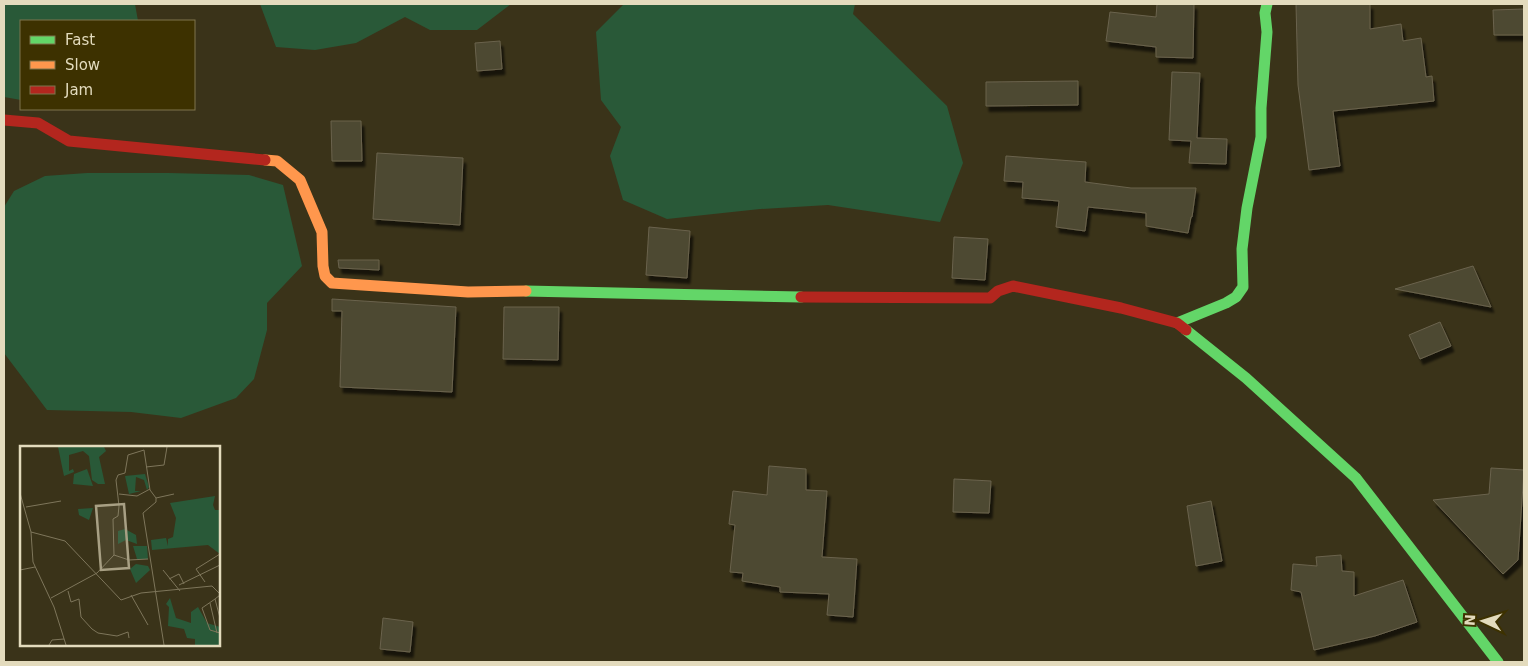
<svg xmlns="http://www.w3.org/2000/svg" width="1528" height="666" viewBox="0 0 1528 666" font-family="'DejaVu Sans',sans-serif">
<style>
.water{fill:#295938}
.building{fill:#4e4831;stroke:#6a634d;filter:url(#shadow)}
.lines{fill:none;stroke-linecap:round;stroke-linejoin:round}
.fast{stroke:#63d668;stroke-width:11}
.slow{stroke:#ff974d;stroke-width:11}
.jam{stroke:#b3261e;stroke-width:11}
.inset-road{fill:none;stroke:#7e765b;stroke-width:1}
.view{fill:#a8a084;fill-opacity:0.15;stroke:#a8a084;stroke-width:2.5}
.inset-edge{fill:none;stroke:#e3dbbd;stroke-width:2.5}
</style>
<defs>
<filter id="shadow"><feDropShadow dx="3" dy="5.5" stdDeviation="1" flood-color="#0009"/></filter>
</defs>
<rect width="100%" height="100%" fill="#3a3319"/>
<path class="water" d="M 4,4 L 135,4 L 138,21 L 21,21 L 21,100 L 4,97 Z
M 260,4 L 511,4 L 477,30 L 430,30 L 405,17 L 356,43 L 315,50 L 276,47 Z
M 624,4 L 855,4 L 853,14 L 947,106 L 963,163 L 940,222 L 828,205 L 760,209 L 667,219 L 623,200 L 610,156 L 621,127 L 601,100 L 596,32 Z
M 87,173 L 169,173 L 249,175 L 283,185 L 302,266 L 267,303 L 267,330 L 254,379 L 236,398 L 181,418 L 131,412 L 47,410 L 4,353 L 4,207 L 14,191 L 45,176 Z"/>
<path class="building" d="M 1157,4 L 1194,4 L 1193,58 L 1156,57 L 1156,47 L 1106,41 L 1110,12 L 1156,17 Z
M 1296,4 L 1370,4 L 1370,29 L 1401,24 L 1403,41 L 1421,38 L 1426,77 L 1432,76 L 1434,101 L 1333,111 L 1340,166 L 1309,170 L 1298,85 Z
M 1524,9 L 1524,35 L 1494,35 L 1493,10 Z
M 500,41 L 502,69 L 477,71 L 475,43 Z
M 1172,72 L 1200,73 L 1197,138 L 1227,139 L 1226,164 L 1189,163 L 1191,141 L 1169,140 Z
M 1078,81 L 1078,105 L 986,106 L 986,82 Z
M 331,121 L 361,121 L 362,161 L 332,161 Z
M 377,153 L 463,158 L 460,225 L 373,219 Z
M 1006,156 L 1086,162 L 1085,182 L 1131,188 L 1196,188 L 1192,217 L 1191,217 L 1188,233 L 1146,226 L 1146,213 L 1088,207 L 1085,231 L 1056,227 L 1059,201 L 1022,198 L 1023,182 L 1004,181 Z
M 649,227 L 690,231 L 687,278 L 646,275 Z
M 954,237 L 988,239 L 985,280 L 952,278 Z
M 338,260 L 379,260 L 379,270 L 339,268 Z
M 1473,266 L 1491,307 L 1395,289 Z
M 332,299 L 456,307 L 452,392 L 340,387 L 342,311 L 332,311 Z
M 504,307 L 559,307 L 558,360 L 503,359 Z
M 1440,322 L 1451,346 L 1420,359 L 1409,335 Z
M 769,466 L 806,469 L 806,490 L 827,491 L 822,557 L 857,559 L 853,617 L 827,615 L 829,594 L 780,592 L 780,587 L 742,581 L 743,573 L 730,572 L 735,525 L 729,524 L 733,491 L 767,495 Z
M 1491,468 L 1524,470 L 1518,560 L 1503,574 L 1433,500 L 1489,494 Z
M 954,479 L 991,481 L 989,513 L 953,512 Z
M 1211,501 L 1222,561 L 1196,566 L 1187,506 Z
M 1341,555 L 1342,571 L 1354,572 L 1354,596 L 1403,580 L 1417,622 L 1375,636 L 1314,650 L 1301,592 L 1291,590 L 1293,564 L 1317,566 L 1316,557 Z
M 383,618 L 413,622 L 410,652 L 380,649 Z"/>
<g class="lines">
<path class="fast" d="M 526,291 L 801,297
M 1177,323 L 1226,303 L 1236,297 L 1243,287 L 1242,249 L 1247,208 L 1261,137 L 1261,108 L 1267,32 L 1265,13 L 1267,4
M 1186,330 L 1246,378 L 1356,478 L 1498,662"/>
<path class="slow" d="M 265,160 L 277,161 L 300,180 L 322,232 L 323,266 L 325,276 L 332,283 L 468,292 L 526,291"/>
<path class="jam" d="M 4,120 L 38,123 L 69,141 L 265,160
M 801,297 L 990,298 L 998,291 L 1013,286 L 1121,308 L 1177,323 L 1186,330"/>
</g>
<g transform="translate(20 446)">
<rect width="200" height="200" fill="#3a3319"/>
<path d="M 38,1 L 84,1 L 86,5 L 79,11 L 85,38 L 78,38 L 72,34 L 69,10 L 63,5 L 49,9 L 49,25 L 53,23 L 54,26 L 44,30 ZM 67,23 L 73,40 L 53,38 L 54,28 ZM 125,28 L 129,41 L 127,44 L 124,34 L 116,31 L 115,45 L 121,45 L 109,48 L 105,30 ZM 195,50 L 193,59 L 195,64 L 200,64 L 200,108 L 188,99 L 132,104 L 131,94 L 146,92 L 148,100 L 148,93 L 153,91 L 156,72 L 150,57 ZM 73,62 L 69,74 L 59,69 L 58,63 ZM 105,83 L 116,89 L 117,98 L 106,94 L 98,98 L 98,85 ZM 113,100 L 127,100 L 128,113 L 117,113 ZM 116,118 L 128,120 L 130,124 L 116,137 L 110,123 ZM 150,152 L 156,172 L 171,177 L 171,166 L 178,161 L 187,177 L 200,181 L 200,199 L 175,199 L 175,193 L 167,192 L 164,183 L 148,180 L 149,161 L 146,158 Z" fill="#295938"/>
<path class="inset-road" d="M 126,21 L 144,19 L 147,1M 0,47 L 11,86 L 13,116 L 34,161 L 46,199M 99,48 L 117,50 L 130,43M 6,61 L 41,55M 11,86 L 45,95 L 101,154 L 121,147 L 192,140 L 200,148M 94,109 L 109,114 L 128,113M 0,124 L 15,121M 143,124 L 160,145M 149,133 L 159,128 L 164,138M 185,136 L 176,123 L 200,108M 159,139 L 200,119M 48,145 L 51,156 L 59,153 L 61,171 L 72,183 L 78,187 L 97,190 L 108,186 L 109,192M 111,149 L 128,179M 200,149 L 195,153 L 200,172M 31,152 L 77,127 L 94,109 L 93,73 L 98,70 L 99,60 L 96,34 L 98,29 L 105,27 L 108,9 L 124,4 L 130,44 L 136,52M 195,153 L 182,162 L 190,184 L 200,187M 190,157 L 197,187M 29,199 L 32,194 L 44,193M 144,199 L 123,67 L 136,56 L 136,52 L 154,48"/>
<path class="view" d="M 104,58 L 109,122 L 81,124 L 76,60 Z"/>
<rect width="200" height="200" class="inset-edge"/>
</g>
<rect width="1528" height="666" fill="none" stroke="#e3dbbd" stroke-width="10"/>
<rect x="20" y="20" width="175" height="90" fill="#3d3100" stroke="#7f754c"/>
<rect x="30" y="36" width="25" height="8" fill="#63d668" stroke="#7f754c"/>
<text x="65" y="45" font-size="15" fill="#e3dbbd">Fast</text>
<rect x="30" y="61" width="25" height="8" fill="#ff974d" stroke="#7f754c"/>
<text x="65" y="70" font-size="15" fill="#e3dbbd">Slow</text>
<rect x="30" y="86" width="25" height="8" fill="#b3261e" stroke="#7f754c"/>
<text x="65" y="95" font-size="15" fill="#e3dbbd">Jam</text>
<g transform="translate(1483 621) rotate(274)" stroke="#3d3100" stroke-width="4" paint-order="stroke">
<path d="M0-4L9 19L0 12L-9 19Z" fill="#e3dbbd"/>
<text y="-8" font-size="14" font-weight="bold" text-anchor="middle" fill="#e3dbbd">N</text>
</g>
</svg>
